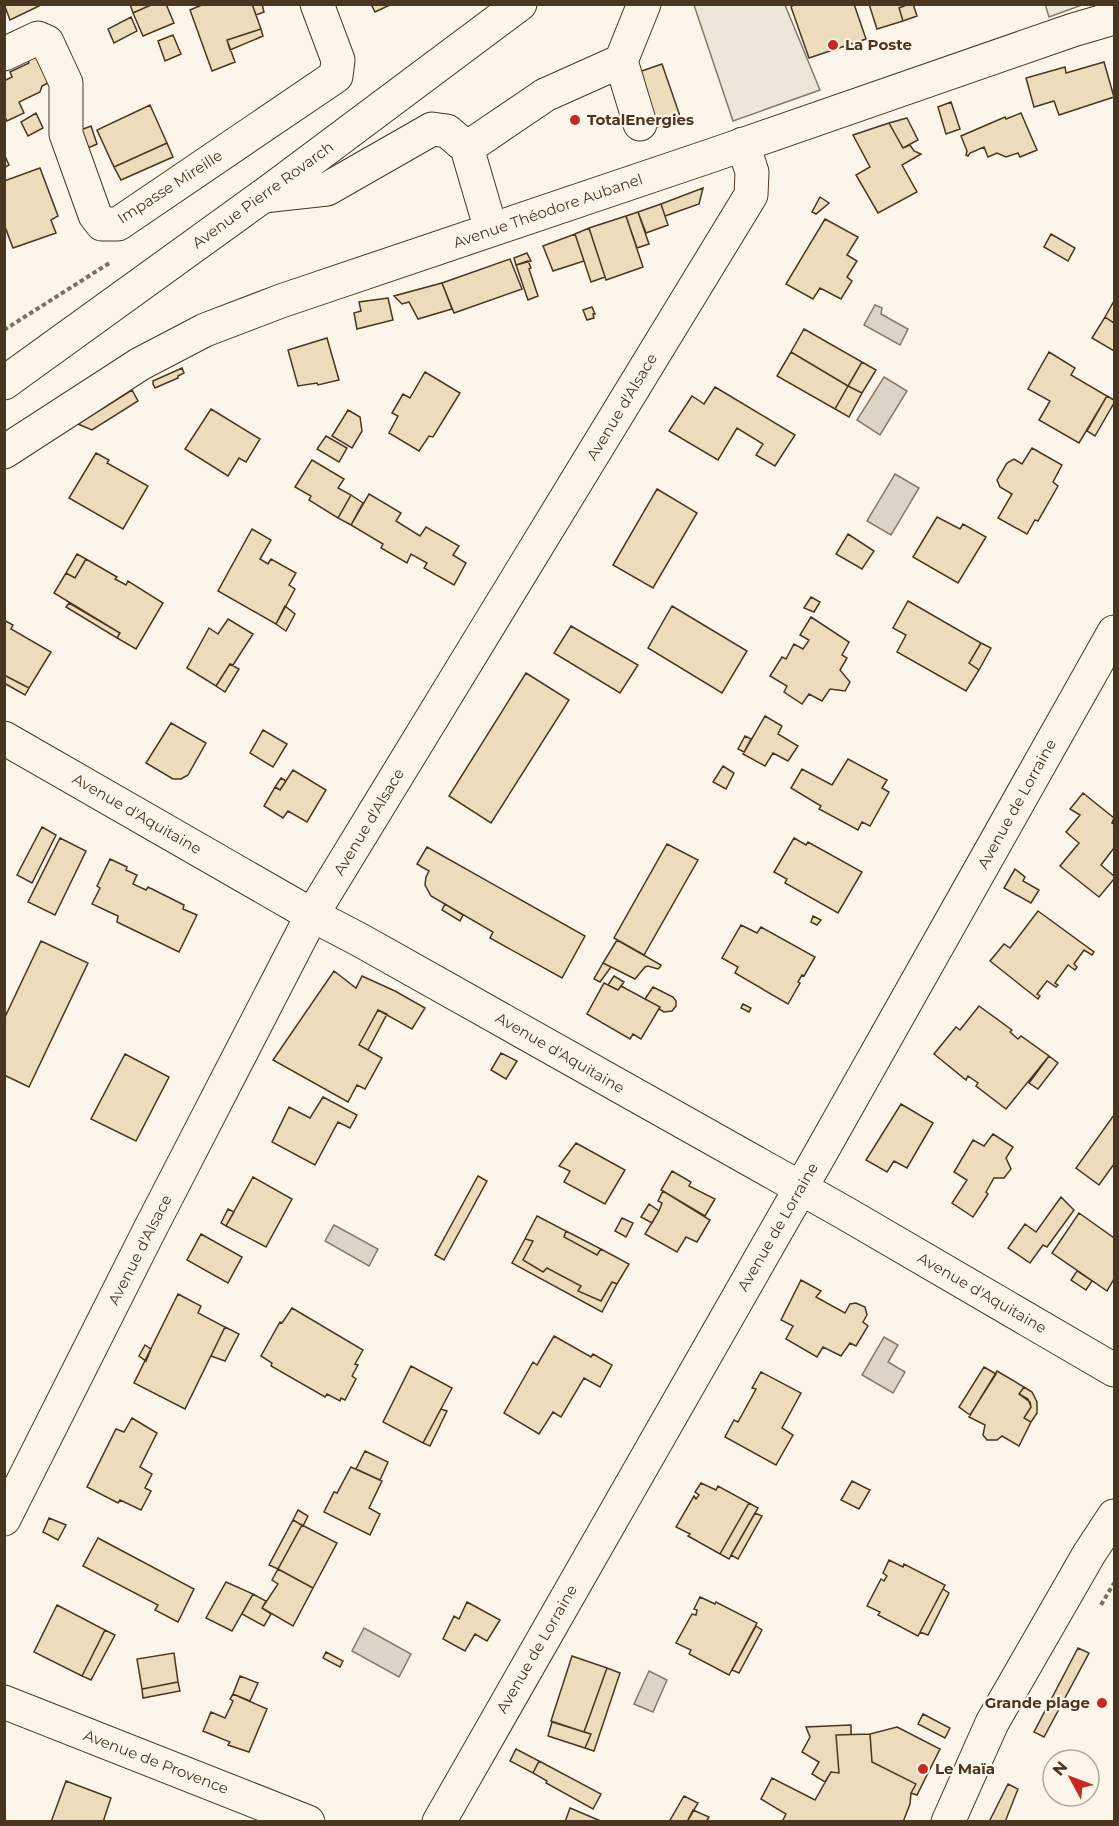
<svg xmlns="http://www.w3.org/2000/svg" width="1119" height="1826" viewBox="0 0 1119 1826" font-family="Montserrat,sans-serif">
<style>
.parking{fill:#ede7d9;stroke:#887966;stroke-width:1.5}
.water{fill:#dcd4c6;stroke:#887966;stroke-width:1.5}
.building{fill:#ecdcbc;stroke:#4a3520;stroke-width:1.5}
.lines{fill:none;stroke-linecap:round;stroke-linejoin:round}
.minor-casing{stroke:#4a3520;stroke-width:35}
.major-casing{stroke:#4a3520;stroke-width:35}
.path{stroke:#7f6f5c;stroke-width:4;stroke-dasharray:4.5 3;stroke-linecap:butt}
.minor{stroke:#fbf6e9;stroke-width:33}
.major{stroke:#fbf6e9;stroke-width:33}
.poi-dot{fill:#c62828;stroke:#fbf6e9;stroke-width:2}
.labels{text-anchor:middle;stroke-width:4.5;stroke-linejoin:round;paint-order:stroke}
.poi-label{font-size:15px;font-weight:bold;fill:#4a3520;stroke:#fbf6e9;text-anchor:start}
.street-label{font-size:15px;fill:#4a3520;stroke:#fbf6e9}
</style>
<rect width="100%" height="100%" fill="#fbf6e9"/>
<path class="parking" d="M 1045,4 L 1082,4 L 1082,5 L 1049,17 Z
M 694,5 L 785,5 L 820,90 L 733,121 Z"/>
<path class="water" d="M 875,305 L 882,308 L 881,314 L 908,329 L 900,345 L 864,325 Z
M 884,377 L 907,391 L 880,435 L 857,420 Z
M 895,474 L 919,488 L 891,535 L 867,521 Z
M 334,1225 L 378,1249 L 369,1266 L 325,1241 Z
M 884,1337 L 898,1345 L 888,1362 L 905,1372 L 893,1393 L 862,1375 Z
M 364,1628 L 411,1654 L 399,1677 L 352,1651 Z
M 649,1671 L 667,1680 L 653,1712 L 634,1704 Z"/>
<path class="building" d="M 4,4 L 39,4 L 39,6 L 10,20 Z
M 130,4 L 153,4 L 133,13 Z
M 153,4 L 166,4 L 174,23 L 143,36 L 133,13 Z
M 204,4 L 252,4 L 261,29 L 227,40 L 235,62 L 212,71 L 190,10 Z
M 252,4 L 262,4 L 264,12 L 256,15 Z
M 371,4 L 392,4 L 375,12 Z
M 795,4 L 854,4 L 866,39 L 809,58 L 791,7 Z
M 869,4 L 909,4 L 899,8 L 903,21 L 877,29 Z
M 909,4 L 913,4 L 917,16 L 903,21 L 899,8 Z
M 131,17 L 137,31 L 114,43 L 108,29 Z
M 261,29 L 263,36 L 230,50 L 227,40 Z
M 173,35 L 181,54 L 165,61 L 158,41 Z
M 43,49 L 57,78 L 42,86 L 40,92 L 19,102 L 24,113 L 7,121 L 4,116 L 4,81 L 12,77 L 10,72 L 29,63 L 26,56 Z
M 1104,62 L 1114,97 L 1059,115 L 1054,101 L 1034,107 L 1026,78 L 1065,67 L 1066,73 Z
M 662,64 L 681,119 L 651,129 L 633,74 Z
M 951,102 L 960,129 L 946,134 L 938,107 Z
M 150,105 L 167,143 L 114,167 L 97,130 Z
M 36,113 L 43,128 L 28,136 L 21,122 Z
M 1021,113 L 1037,150 L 1020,157 L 1018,153 L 1006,157 L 997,153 L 988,157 L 984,147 L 970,153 L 968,156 L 966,155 L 967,151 L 961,136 L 1005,117 L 1006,119 Z
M 907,118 L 918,140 L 903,148 L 889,123 Z
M 889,123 L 903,148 L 910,145 L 914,151 L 921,154 L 902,165 L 917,192 L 878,213 L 856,175 L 870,167 L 853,135 Z
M 91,126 L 97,144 L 86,149 L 78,131 Z
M 167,143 L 173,157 L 121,180 L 114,167 Z
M 4,154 L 9,165 L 4,168 Z
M 40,168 L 58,216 L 51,220 L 56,233 L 13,248 L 4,224 L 4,181 Z
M 703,188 L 699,204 L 665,216 L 661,204 Z
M 820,197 L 829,203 L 816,214 L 812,212 Z
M 661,204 L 668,225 L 646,233 L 638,212 Z
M 638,212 L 649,244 L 637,248 L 626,216 Z
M 626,216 L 643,267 L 606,280 L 589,228 Z
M 825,219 L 858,237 L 847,255 L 857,261 L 847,277 L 852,281 L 841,299 L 820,288 L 813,299 L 786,284 Z
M 589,228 L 605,277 L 591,282 L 575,234 Z
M 575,234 L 584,261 L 553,271 L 543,246 Z
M 1051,234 L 1075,248 L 1068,261 L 1044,247 Z
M 527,253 L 531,261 L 516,265 L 514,258 Z
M 510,259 L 522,289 L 454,313 L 442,283 Z
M 528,261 L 531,268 L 529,269 L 538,296 L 528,300 L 516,265 Z
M 442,283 L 452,309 L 418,319 L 409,302 L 402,304 L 394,296 Z
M 388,298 L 393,320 L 357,329 L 354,313 L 361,311 L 359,302 Z
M 1114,301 L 1114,323 L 1105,317 Z
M 592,307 L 595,314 L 593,314 L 594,318 L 587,320 L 583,310 Z
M 1105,317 L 1114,323 L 1114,351 L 1092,338 Z
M 804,329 L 862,362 L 848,386 L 791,352 Z
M 327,338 L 339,380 L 318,385 L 317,383 L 298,386 L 288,350 Z
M 791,352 L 848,386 L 835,409 L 777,376 Z
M 1049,352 L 1075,368 L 1071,375 L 1107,396 L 1079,443 L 1039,420 L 1050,401 L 1028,389 Z
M 862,362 L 876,370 L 862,393 L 848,386 Z
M 182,368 L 184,373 L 178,376 L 178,378 L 155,388 L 153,384 L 153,381 Z
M 425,372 L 460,393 L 433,437 L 429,436 L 419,451 L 389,433 L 398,416 L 392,413 L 403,394 L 410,398 Z
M 848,386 L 862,393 L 849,417 L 835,409 Z
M 715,387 L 795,435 L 775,466 L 756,455 L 763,444 L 737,428 L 718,460 L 669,431 L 692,396 L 704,404 Z
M 132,390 L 138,401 L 92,430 L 78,424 Z
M 1107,396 L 1114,400 L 1114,403 L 1095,436 L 1087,431 Z
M 211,409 L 260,439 L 246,462 L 239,458 L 228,476 L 185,449 Z
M 348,410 L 360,417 L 362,431 L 352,448 L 332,436 Z
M 326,436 L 347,448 L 339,462 L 317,449 Z
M 1032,448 L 1062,465 L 1053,482 L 1058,486 L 1038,521 L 1035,520 L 1027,534 L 998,518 L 1012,494 L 1000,487 L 997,480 L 1007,463 L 1014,459 L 1022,464 Z
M 96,453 L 109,460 L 107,463 L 148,486 L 123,529 L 69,498 Z
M 312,460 L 344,479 L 338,488 L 351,495 L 338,518 L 309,500 L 311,496 L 295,487 Z
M 657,489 L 697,513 L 653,588 L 613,565 Z
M 369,494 L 401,513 L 396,521 L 420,536 L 426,527 L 459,546 L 453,555 L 466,563 L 454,585 L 424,568 L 427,563 L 411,554 L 407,563 L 381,548 L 383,544 L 351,525 Z
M 351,495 L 363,503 L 351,525 L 338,518 Z
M 937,517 L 960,529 L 963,524 L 986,537 L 958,583 L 913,557 Z
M 252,529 L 271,540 L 260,559 L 268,564 L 271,559 L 296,573 L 289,585 L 295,589 L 276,624 L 218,591 Z
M 848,534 L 874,551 L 862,569 L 836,554 Z
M 77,554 L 86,559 L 75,578 L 66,573 Z
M 86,559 L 117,577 L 115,579 L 126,585 L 128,581 L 163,603 L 136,649 L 117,638 L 120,633 L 54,593 L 66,573 L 75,578 Z
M 811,597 L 820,602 L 814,612 L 804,608 Z
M 908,601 L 981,643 L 969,663 L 979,670 L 966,691 L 897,652 L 906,635 L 893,628 Z
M 69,603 L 120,633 L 117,638 L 66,607 Z
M 285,606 L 295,614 L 286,631 L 276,624 Z
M 672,606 L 747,651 L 722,693 L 648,648 Z
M 811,617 L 849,642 L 842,655 L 847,658 L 840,670 L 850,682 L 845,691 L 830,689 L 822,701 L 809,694 L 802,704 L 784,692 L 787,686 L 770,676 L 782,657 L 786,659 L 794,644 L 803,649 L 809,640 L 800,635 Z
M 228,619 L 253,634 L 233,665 L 230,664 L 216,686 L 187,668 L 209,628 L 218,634 Z
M 4,620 L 13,625 L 11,629 L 51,652 L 29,688 L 4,675 Z
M 571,626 L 638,665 L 620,693 L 554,653 Z
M 981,643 L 991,648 L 979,670 L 969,663 Z
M 230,664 L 239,669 L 225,692 L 216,686 Z
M 526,673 L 569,700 L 491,823 L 449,796 Z
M 4,675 L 29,688 L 25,695 L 4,683 Z
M 765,716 L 782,726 L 778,734 L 798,746 L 788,761 L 773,753 L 765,766 L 743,754 Z
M 171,723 L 206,743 L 188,775 L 181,779 L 173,779 L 146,763 Z
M 263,730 L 287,744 L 273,767 L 250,753 Z
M 745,736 L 751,739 L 744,752 L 738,749 Z
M 848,759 L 887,780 L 882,788 L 889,792 L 870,826 L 862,822 L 858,830 L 819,809 L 821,806 L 791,788 L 802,769 L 832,785 Z
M 723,766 L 734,773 L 726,789 L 713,782 Z
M 293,770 L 326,790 L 307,822 L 288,811 L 283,818 L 264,806 L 275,787 L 280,790 Z
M 281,778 L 286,781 L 280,790 L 275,787 Z
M 1083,793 L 1114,818 L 1112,823 L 1114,824 L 1114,848 L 1101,865 L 1114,876 L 1114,879 L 1099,897 L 1060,866 L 1079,843 L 1066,832 L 1080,815 L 1070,809 Z
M 42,827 L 56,835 L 32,883 L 17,875 Z
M 60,838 L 86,851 L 55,915 L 28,902 Z
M 794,838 L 806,845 L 808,842 L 862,872 L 838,913 L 785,883 L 787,879 L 774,872 Z
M 667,844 L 698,860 L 644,955 L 614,938 Z
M 427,847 L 585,936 L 562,978 L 490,938 L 493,932 L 431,896 L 425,885 L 426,877 L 429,871 L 417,864 Z
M 110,859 L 127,867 L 126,870 L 137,875 L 133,884 L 146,890 L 148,887 L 184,905 L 183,909 L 197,915 L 179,952 L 117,922 L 118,916 L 92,904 L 100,888 L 97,886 Z
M 1015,869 L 1025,877 L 1023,881 L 1039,890 L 1031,903 L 1004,888 Z
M 445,904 L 463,915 L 460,921 L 442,910 Z
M 1038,911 L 1094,952 L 1092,955 L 1084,950 L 1074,964 L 1077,967 L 1075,970 L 1068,965 L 1055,983 L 1058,985 L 1056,987 L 1047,981 L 1037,994 L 1040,996 L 1038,999 L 990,961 L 1004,944 L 1010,948 Z
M 813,916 L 821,920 L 817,925 L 811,922 Z
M 741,925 L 757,933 L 761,927 L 815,957 L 804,976 L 802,975 L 798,982 L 800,983 L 788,1004 L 735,973 L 738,967 L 722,958 Z
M 617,940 L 661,965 L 660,967 L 658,969 L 648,966 L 645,967 L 635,979 L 603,963 Z
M 41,941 L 88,963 L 29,1087 L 4,1075 L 4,1019 Z
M 603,963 L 611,967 L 600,982 L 594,979 Z
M 334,971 L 356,988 L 362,976 L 395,991 L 425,1008 L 412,1029 L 378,1010 L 359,1045 L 382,1058 L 365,1089 L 357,1085 L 348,1102 L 273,1060 Z
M 614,976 L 624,982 L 618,990 L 608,985 Z
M 604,983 L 618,990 L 621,986 L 660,1007 L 641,1039 L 633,1034 L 630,1039 L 587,1014 Z
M 653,987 L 673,997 L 676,1001 L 676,1006 L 672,1011 L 664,1012 L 659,1009 L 660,1007 L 645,999 Z
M 743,1004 L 751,1008 L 749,1012 L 741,1008 Z
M 979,1006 L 1012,1030 L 1010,1032 L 1018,1039 L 1021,1036 L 1049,1056 L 1006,1109 L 976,1086 L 978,1083 L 968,1076 L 966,1080 L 934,1054 L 956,1027 L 960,1030 Z
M 378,1010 L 387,1014 L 368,1050 L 359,1045 Z
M 501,1053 L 517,1061 L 506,1079 L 491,1070 Z
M 125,1054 L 169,1077 L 136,1141 L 91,1119 Z
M 1049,1056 L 1058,1063 L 1038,1089 L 1029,1083 Z
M 323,1097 L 357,1115 L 350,1128 L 338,1122 L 315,1165 L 272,1142 L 289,1107 L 310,1118 Z
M 901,1104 L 933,1123 L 907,1168 L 894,1161 L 887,1172 L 866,1160 Z
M 1114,1115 L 1114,1164 L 1099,1185 L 1076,1168 Z
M 993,1134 L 1013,1147 L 1006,1158 L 1011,1169 L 1004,1178 L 994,1178 L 986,1192 L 988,1194 L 973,1217 L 952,1203 L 967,1180 L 954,1172 L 973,1140 L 984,1146 Z
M 576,1143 L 625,1170 L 605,1204 L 564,1182 L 570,1171 L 559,1166 Z
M 672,1171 L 691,1182 L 689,1186 L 715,1199 L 705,1216 L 661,1190 Z
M 478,1176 L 487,1181 L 444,1260 L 435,1255 Z
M 253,1177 L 292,1199 L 266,1247 L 226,1226 Z
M 663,1191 L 710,1220 L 697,1242 L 686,1237 L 677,1252 L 645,1234 L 659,1211 L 662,1203 L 658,1201 Z
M 1061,1197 L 1074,1210 L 1047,1247 L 1043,1245 L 1030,1263 L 1008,1248 L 1025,1224 L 1036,1232 Z
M 649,1204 L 659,1211 L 652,1223 L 641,1217 Z
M 228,1209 L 234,1212 L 226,1226 L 221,1223 Z
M 1079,1213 L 1114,1238 L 1114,1279 L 1107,1291 L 1052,1253 Z
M 537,1216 L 566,1231 L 564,1237 L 597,1255 L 601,1249 L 629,1264 L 617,1284 L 612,1282 L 601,1301 L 578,1291 L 581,1286 L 547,1268 L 543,1272 L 523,1260 L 533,1241 L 525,1239 Z
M 622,1218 L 633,1223 L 626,1237 L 615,1231 Z
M 566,1231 L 601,1249 L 597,1255 L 564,1237 Z
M 201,1234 L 242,1257 L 228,1283 L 187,1260 Z
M 525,1239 L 533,1241 L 523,1260 L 543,1272 L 547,1268 L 581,1286 L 578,1291 L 601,1301 L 612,1282 L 617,1284 L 602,1312 L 512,1263 Z
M 1077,1271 L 1092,1281 L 1086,1290 L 1071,1280 Z
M 801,1280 L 821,1291 L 816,1297 L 845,1313 L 850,1304 L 856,1303 L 865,1307 L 867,1315 L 863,1322 L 868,1326 L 856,1346 L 850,1343 L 841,1356 L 823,1347 L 817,1357 L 786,1339 L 793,1326 L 781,1320 Z
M 178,1294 L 201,1306 L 198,1313 L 225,1327 L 185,1409 L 134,1383 Z
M 292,1308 L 363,1350 L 355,1364 L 358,1365 L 352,1376 L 356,1379 L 345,1400 L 341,1398 L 340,1401 L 327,1394 L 325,1397 L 271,1366 L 272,1363 L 261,1356 L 280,1322 L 282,1323 Z
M 225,1327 L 239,1334 L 225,1361 L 211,1356 Z
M 554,1336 L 591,1357 L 593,1354 L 612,1365 L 600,1387 L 584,1378 L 561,1417 L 553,1412 L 539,1434 L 504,1413 L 533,1362 L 537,1365 Z
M 145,1345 L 151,1349 L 146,1361 L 139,1356 Z
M 411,1366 L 452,1388 L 423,1443 L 383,1422 Z
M 984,1367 L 996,1374 L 970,1415 L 959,1407 Z
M 997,1371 L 1024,1387 L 1019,1394 L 1030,1402 L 1031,1407 L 1024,1418 L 1031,1422 L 1019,1446 L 1002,1436 L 997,1440 L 987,1440 L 983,1435 L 985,1425 L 969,1417 Z
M 761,1372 L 801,1393 L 782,1428 L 793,1435 L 776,1465 L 725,1437 L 734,1420 L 738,1422 L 756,1389 L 752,1388 Z
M 1024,1387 L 1032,1392 L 1037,1402 L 1037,1413 L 1031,1422 L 1024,1418 L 1031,1407 L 1028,1399 L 1019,1394 Z
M 441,1409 L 447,1411 L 430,1446 L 423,1443 Z
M 132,1418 L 157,1433 L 140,1467 L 152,1474 L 145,1488 L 151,1491 L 141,1510 L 120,1500 L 118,1503 L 87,1487 L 116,1429 L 124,1432 Z
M 365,1451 L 388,1462 L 380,1480 L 356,1469 Z
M 351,1467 L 382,1481 L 369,1508 L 380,1514 L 370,1535 L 324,1512 L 334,1492 L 337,1493 Z
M 852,1481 L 870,1490 L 859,1509 L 841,1500 Z
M 701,1483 L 716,1490 L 718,1486 L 749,1503 L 720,1554 L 688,1536 L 690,1534 L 676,1527 L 694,1496 L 696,1499 L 699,1495 L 695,1492 Z
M 749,1503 L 758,1508 L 729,1559 L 720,1554 Z
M 298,1510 L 308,1516 L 303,1526 L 293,1520 Z
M 755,1513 L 762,1516 L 738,1559 L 731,1555 Z
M 49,1518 L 66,1525 L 58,1540 L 43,1532 Z
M 293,1520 L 302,1525 L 278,1569 L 269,1565 Z
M 302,1525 L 337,1543 L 313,1588 L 278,1569 Z
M 98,1538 L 194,1589 L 178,1622 L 155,1610 L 158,1605 L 83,1566 Z
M 889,1560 L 903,1567 L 904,1564 L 945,1585 L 918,1636 L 878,1615 L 880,1612 L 867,1606 L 881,1579 L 884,1581 L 887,1576 L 883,1573 Z
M 278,1569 L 313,1588 L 293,1626 L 262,1608 L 278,1584 L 272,1580 Z
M 226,1582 L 253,1594 L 232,1631 L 206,1618 Z
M 943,1589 L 949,1593 L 928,1635 L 920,1632 Z
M 253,1594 L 266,1601 L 262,1608 L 271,1614 L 264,1626 L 242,1614 Z
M 700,1597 L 715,1604 L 716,1602 L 757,1623 L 729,1675 L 689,1654 L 691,1650 L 676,1643 L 692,1614 L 696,1615 L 697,1610 L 694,1609 Z
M 467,1602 L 500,1620 L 487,1641 L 475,1634 L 465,1651 L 443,1639 L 454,1616 L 459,1619 Z
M 57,1605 L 105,1630 L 82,1676 L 34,1652 Z
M 756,1626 L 762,1630 L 739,1673 L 732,1670 Z
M 105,1630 L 115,1635 L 91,1680 L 82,1676 Z
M 1078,1648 L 1089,1653 L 1044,1737 L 1034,1732 Z
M 326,1652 L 343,1661 L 340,1667 L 323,1658 Z
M 174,1653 L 178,1682 L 142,1689 L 137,1659 Z
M 572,1656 L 607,1668 L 584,1732 L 551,1721 Z
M 607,1668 L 620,1673 L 594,1751 L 585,1748 L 591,1734 L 584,1732 Z
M 240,1676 L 258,1683 L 250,1701 L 233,1694 Z
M 178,1682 L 180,1691 L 143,1698 L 142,1689 Z
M 233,1694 L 267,1709 L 249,1752 L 228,1745 L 230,1742 L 203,1731 L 211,1712 L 225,1718 L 233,1701 L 230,1699 Z
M 923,1714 L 950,1728 L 945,1738 L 918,1724 Z
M 552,1722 L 591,1734 L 585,1748 L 548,1736 Z
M 851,1725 L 851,1735 L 836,1735 L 839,1773 L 831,1772 L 825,1782 L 812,1774 L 819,1762 L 802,1752 L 810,1737 L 806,1727 Z
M 897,1727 L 940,1749 L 917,1795 L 911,1793 L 916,1784 L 872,1762 L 870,1734 Z
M 870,1734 L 872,1762 L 916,1784 L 911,1793 L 910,1804 L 903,1822 L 782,1822 L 786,1814 L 761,1799 L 772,1778 L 815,1800 L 831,1772 L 839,1773 L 836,1735 Z
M 516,1749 L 539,1761 L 533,1773 L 510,1761 Z
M 539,1761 L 601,1794 L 593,1809 L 546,1783 L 547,1781 L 533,1773 Z
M 66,1781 L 111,1798 L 103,1822 L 51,1822 Z
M 1008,1784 L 1018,1789 L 1005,1822 L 989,1822 Z
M 684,1796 L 698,1803 L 687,1822 L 669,1822 Z
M 570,1808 L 603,1822 L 565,1822 Z
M 693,1810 L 709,1817 L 706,1822 L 687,1822 Z"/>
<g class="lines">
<defs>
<path id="minor" d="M 4,54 L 38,38 L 47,42 L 66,83 L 66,134 L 95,215 L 102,224 L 118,224 L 336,76 L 338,60 L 317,4
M 640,124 L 621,61 L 644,4
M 467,148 L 545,95 L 621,61
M 263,196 L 327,189 L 432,129 L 447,131 L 467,148 L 491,230
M 4,452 L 140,364 L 205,330 L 281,301 L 713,155 L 1073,30 L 1114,18
M 4,738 L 312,915 L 360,940 L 845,1213 L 1114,1370
M 4,1519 L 148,1233 L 312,915 L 751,195 L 752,172 L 743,144
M 4,1702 L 308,1822
M 439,1822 L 819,1156 L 1114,632"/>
<path id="major" d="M 4,383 L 263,196 L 520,4
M 948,1822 L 992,1723 L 1089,1554 L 1114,1516"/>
</defs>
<use href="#minor" class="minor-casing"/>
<use href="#major" class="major-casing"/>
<path class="path" d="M 4,330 L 111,262
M 1101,1605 L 1114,1583"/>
<use href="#minor" class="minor"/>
<use href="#major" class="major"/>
</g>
<g class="poi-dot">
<circle cx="833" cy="45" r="6"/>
<circle cx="575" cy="120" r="6"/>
<circle cx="1102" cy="1703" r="6"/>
<circle cx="923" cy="1769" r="6"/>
</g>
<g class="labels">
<g class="poi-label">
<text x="845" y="50">La Poste</text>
<text x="587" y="125">TotalEnergies</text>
<text x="1090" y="1708" text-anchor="end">Grande plage</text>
<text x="935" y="1774">Le Maïa</text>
</g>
<g class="street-label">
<text transform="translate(170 187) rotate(-33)" y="5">Impasse Mireille</text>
<text transform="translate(263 195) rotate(-36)" y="5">Avenue Pierre Rovarch</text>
<text transform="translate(548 211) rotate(-19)" y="5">Avenue Théodore Aubanel</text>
<text transform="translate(622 407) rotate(-59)" y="5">Avenue d'Alsace</text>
<text transform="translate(1017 804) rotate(-61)" y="5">Avenue de Lorraine</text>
<text transform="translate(137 814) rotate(30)" y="5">Avenue d'Aquitaine</text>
<text transform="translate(369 822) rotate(-59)" y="5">Avenue d'Alsace</text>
<text transform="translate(560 1053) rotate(30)" y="5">Avenue d'Aquitaine</text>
<text transform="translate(778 1227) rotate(-60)" y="5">Avenue de Lorraine</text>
<text transform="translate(140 1250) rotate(-63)" y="5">Avenue d'Alsace</text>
<text transform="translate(982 1293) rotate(30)" y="5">Avenue d'Aquitaine</text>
<text transform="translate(537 1649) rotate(-60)" y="5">Avenue de Lorraine</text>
<text transform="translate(156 1762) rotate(21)" y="5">Avenue de Provence</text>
</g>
</g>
<rect width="1119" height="1826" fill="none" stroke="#4a3520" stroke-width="12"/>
<g transform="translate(1071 1778) rotate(311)"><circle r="28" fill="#fbf6e9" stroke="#b4a999" stroke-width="1.5"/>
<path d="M0-4.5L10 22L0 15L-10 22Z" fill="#c62828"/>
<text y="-9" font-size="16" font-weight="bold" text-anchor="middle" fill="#4a3520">N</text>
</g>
</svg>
